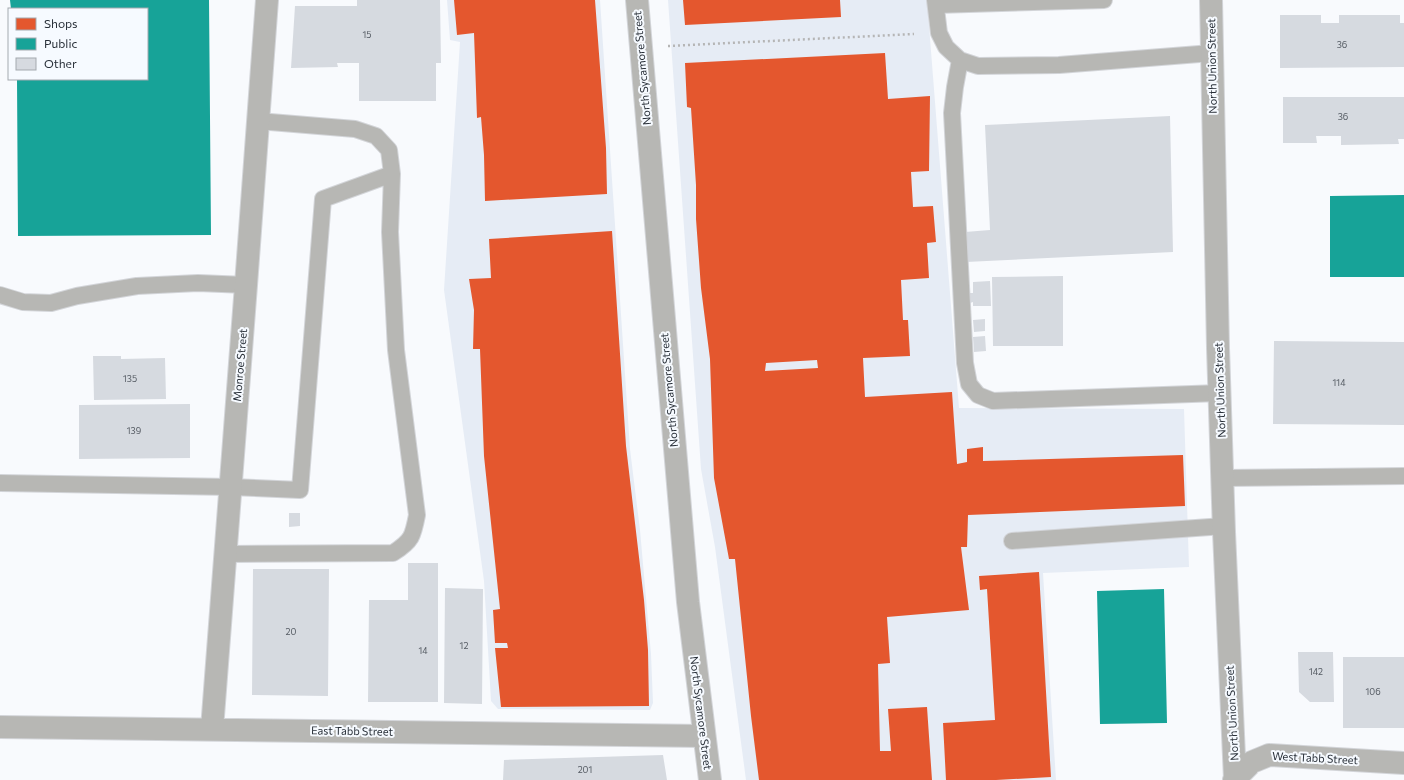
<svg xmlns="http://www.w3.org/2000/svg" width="1404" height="780" viewBox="0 0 1404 780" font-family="Commissioner,sans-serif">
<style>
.built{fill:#e6ecf5}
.shops{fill:#e4572e;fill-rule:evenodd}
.public{fill:#17a398}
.building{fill:#d6dae0}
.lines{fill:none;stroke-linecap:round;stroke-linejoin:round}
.service-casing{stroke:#d3d5d9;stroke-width:18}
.minor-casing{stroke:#d3d5d9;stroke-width:24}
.tertiary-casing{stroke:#d3d5d9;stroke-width:24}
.path{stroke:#b5b5b5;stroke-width:2.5;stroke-dasharray:2 3;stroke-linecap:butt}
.service{stroke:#b7b7b4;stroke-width:16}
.minor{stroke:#b7b7b4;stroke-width:22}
.tertiary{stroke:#b7b7b4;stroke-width:22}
.labels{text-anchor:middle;stroke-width:4;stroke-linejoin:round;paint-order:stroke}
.number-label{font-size:9px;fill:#545a62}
.street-label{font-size:11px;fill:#282f38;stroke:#f6faff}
</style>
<rect width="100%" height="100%" fill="#f8fafd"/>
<path class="built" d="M 447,0 L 600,0 L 630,449 L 640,530 L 651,654 L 653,703 L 650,710 L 498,709 L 491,701 L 484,581 L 444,290 L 460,42 L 450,40 Z
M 668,0 L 927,0 L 959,408 L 1184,409 L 1189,567 L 1043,573 L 1056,780 L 746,780 L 715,547 L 701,469 Z"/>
<path class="shops" d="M 454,0 L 595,0 L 606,148 L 607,194 L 485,201 L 484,155 L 481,117 L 477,118 L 474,33 L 457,35 Z
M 683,0 L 840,0 L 841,17 L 685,25 Z
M 885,53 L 888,99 L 930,96 L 929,171 L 911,172 L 913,207 L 933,206 L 936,242 L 927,243 L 929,278 L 901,280 L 903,320 L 908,320 L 910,356 L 863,358 L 865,397 L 952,392 L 957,464 L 967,462 L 967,449 L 983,447 L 983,461 L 1183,455 L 1185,506 L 968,515 L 967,547 L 961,547 L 969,610 L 887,617 L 890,663 L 878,664 L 880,751 L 891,751 L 888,709 L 927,707 L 932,780 L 759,780 L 751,716 L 735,559 L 729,559 L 714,478 L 710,359 L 701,288 L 696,219 L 696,185 L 691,108 L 687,107 L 685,63 ZM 817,360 L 818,368 L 765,371 L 766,363 Z
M 612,231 L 626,446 L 644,600 L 648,650 L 649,706 L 501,707 L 495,648 L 508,648 L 507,643 L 495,643 L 493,610 L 500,609 L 484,456 L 480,349 L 473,349 L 474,310 L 469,279 L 491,278 L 489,239 Z
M 1039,572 L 1051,777 L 996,780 L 946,780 L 943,723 L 995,720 L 987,589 L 980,590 L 979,576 Z"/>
<path class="public" d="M 10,0 L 209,0 L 211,235 L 18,236 L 17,79 L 147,79 L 147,9 L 11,9 Z
M 1404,195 L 1404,277 L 1330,277 L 1330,196 Z
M 1164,589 L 1167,723 L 1100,724 L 1097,591 Z"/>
<path class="building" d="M 357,0 L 440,0 L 441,63 L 436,63 L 436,101 L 359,101 L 359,63 L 337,63 L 338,67 L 291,68 L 295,6 L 357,6 Z
M 1280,15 L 1321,15 L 1321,23 L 1339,23 L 1339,15 L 1400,15 L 1400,23 L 1404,23 L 1404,67 L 1280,68 Z
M 1283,97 L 1404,97 L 1404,139 L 1398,139 L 1399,144 L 1341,145 L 1341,136 L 1316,136 L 1317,143 L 1283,143 Z
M 1170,116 L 1173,252 L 966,262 L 965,232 L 990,230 L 985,125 Z
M 1063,276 L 1063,346 L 993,346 L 992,277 Z
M 990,281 L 991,306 L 973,306 L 973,302 L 970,303 L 970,293 L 973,293 L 973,282 Z
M 985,319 L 985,331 L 974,332 L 973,320 Z
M 985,336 L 986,351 L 974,352 L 973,337 Z
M 1274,341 L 1404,342 L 1404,425 L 1273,424 Z
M 93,356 L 121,356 L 121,359 L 165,358 L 166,399 L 94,400 Z
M 190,404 L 190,458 L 79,459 L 79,405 Z
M 289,513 L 300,513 L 300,526 L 289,527 Z
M 408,563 L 438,563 L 438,702 L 368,702 L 369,600 L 408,600 Z
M 253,569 L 329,569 L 328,696 L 252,695 Z
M 445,588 L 483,589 L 482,704 L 444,703 Z
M 1298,652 L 1333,652 L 1334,702 L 1310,702 L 1299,692 Z
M 1343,657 L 1404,657 L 1404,728 L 1343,728 Z
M 663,755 L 667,780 L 503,780 L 504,760 Z"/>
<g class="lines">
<defs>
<path id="service" d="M 935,0 L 939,33 L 946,47 L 960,60 L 978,66 L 1059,65 L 1212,53
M 936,5 L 1104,0
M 960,60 L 955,87 L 952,113 L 965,363 L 969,384 L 978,395 L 993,401 L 1220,393
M 0,295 L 23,302 L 51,303 L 77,296 L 137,286 L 198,283 L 246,285
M 1222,478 L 1404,476
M 0,483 L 231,487 L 300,490 L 323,199 L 392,174
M 1012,541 L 1224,526
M 225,554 L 393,553 C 412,541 413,536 417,515 L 396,350 L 390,232 L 392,174 L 389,150 L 376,136 L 355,129 L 258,121"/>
<path id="minor" d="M 1211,0 L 1218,348 L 1224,532 L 1235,779
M 0,727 L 704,736
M 212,729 L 246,285 L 267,0
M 1234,780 L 1252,762 L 1269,755 L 1404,763"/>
<path id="tertiary" d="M 637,0 L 688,602 L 710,780"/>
</defs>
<use href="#service" class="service-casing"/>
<use href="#minor" class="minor-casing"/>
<use href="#tertiary" class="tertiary-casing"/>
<path class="path" d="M 668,46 L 914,34"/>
<use href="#service" class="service"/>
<use href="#minor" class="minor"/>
<use href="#tertiary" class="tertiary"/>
</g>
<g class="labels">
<g class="number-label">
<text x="367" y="38">15</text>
<text x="1342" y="48">36</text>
<text x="1343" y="120">36</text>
<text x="130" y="382">135</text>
<text x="1339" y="386">114</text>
<text x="134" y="434">139</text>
<text x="291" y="635">20</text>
<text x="464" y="649">12</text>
<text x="423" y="654">14</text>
<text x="1316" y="675">142</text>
<text x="1373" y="695">106</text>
<text x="585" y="773">201</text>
</g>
<g class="street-label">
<text transform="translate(1212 66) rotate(-91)" y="4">North Union Street</text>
<text transform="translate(642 68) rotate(-95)" y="4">North Sycamore Street</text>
<text transform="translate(240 365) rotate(-85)" y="4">Monroe Street</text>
<text transform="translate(669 390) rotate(-95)" y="4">North Sycamore Street</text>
<text transform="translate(1220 390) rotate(-92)" y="4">North Union Street</text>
<text transform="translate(701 713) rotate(83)" y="4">North Sycamore Street</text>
<text transform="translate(1232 713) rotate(-93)" y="4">North Union Street</text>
<text transform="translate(352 731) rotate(1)" y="4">East Tabb Street</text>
<text transform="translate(1315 758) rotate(3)" y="4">West Tabb Street</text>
</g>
</g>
<rect x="8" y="8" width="140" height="72" fill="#f6faff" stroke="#a4a9af"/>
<rect x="16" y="18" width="20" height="12" fill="#e4572e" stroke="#a4a9af"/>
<text x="44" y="28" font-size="12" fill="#282f38">Shops</text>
<rect x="16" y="38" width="20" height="12" fill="#17a398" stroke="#a4a9af"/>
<text x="44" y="48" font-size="12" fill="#282f38">Public</text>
<rect x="16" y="58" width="20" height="12" fill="#d6dae0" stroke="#a4a9af"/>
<text x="44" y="68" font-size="12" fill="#282f38">Other</text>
</svg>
